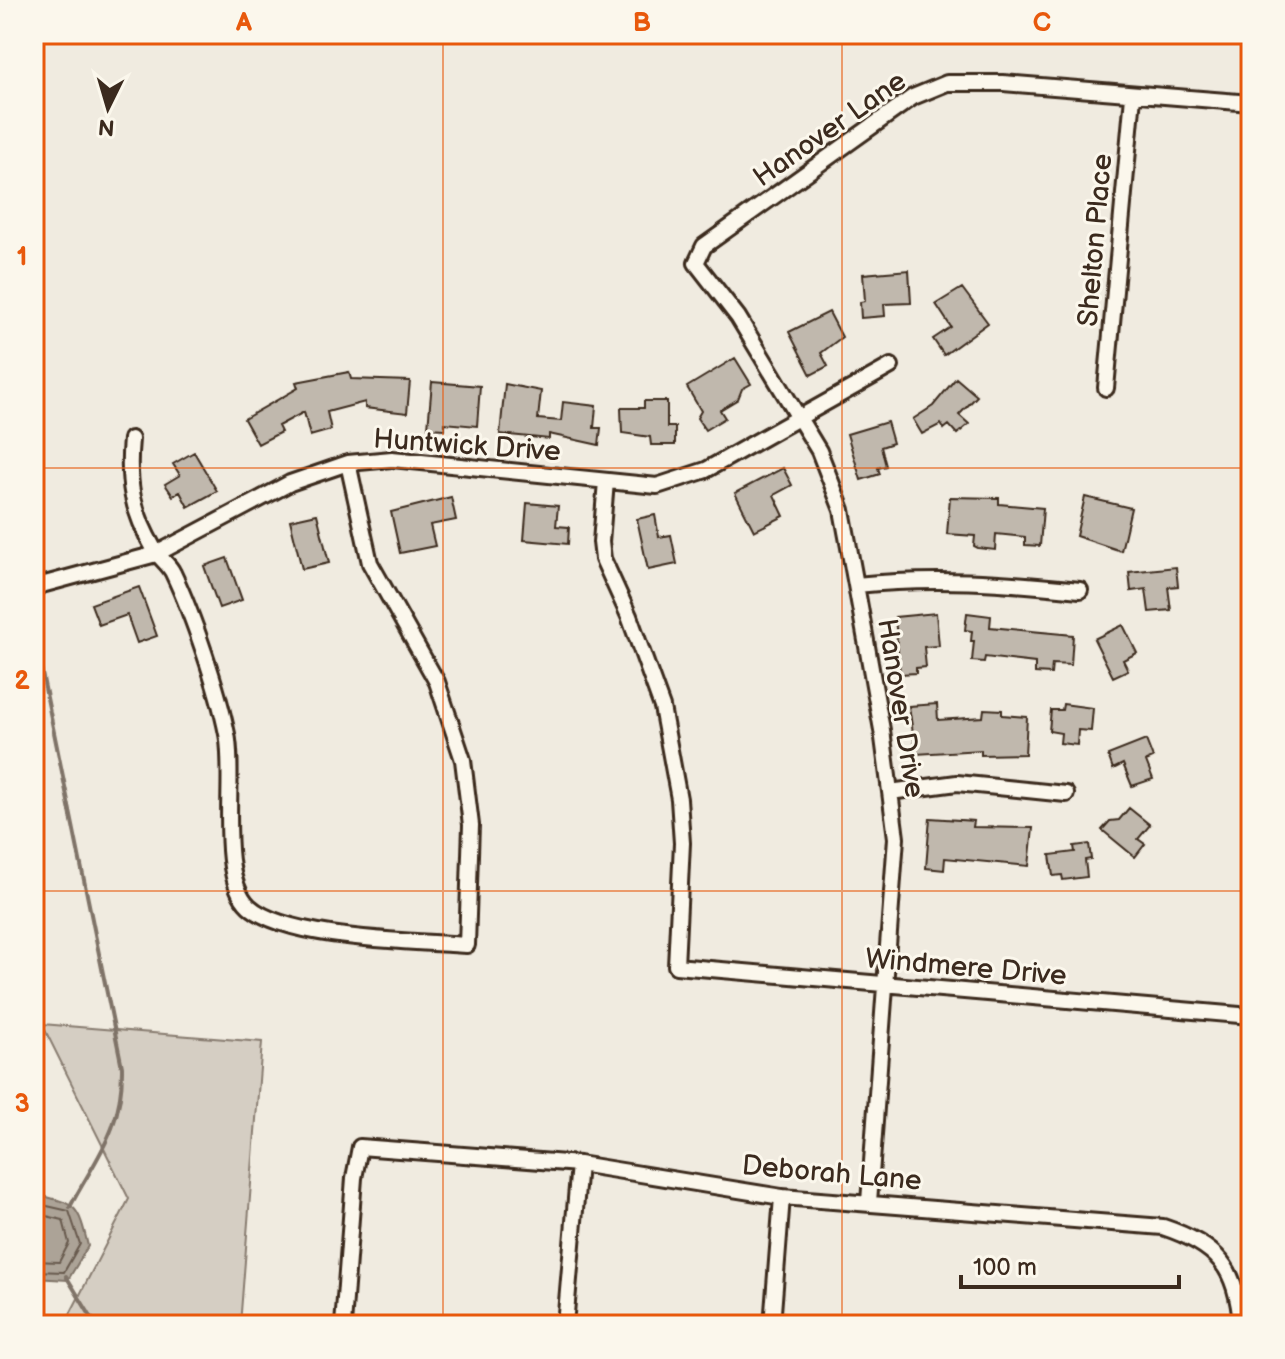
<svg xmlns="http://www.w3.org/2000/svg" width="1285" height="1359" viewBox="0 0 1285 1359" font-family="'Balsamiq Sans',sans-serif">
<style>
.green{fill:#d5cec3;stroke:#887c70;stroke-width:2}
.water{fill:#aca397;stroke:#7f7367;stroke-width:2}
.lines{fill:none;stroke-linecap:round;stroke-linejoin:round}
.shore{stroke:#685a4e;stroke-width:2}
.stream{stroke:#7f7367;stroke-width:4}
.building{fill:#c0b8ad;stroke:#3b2a1e;stroke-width:2}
.street-casing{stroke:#3b2a1e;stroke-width:20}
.street{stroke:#fbf7ec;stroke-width:14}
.grid{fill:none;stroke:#e8590c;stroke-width:2;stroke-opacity:0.55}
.labels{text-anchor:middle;stroke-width:6;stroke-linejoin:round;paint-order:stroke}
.street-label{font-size:28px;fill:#3b2a1e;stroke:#fbf7ec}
.neatline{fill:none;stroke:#e8590c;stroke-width:3}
.grid-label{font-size:26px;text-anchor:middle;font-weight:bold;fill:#e8590c}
</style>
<rect width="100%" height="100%" fill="#f0ebe0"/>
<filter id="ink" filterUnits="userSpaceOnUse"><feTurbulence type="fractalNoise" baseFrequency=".0125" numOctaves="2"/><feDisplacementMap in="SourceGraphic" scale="16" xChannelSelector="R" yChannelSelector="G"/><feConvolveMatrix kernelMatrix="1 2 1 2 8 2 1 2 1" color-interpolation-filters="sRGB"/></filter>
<g filter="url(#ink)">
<path class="green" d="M 42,1024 L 262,1042 L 240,1325 L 34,1325 L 34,1321 L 68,1318 L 129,1199 Z"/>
<path class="water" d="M 34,1194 C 76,1204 78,1203 88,1246 L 68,1280 L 34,1278 Z"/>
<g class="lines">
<path class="shore" d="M 34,1203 L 69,1211 L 80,1244 L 64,1272 L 34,1271
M 34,1213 L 63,1220 L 69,1243 L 59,1262 L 34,1261"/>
<path class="stream" d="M 34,634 L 122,1067 C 123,1129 97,1156 70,1207
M 66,1276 L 96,1325"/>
</g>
<path class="building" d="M 909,270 L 911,303 L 884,304 L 885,316 L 861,318 L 860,302 L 865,301 L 863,274 Z
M 962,288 L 988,323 L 944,355 L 933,339 L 951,327 L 936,304 Z
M 829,312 L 842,337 L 821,353 L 828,366 L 811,375 L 789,332 Z
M 735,358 L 751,384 L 742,389 L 738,399 L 720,410 L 725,418 L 705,430 L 697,418 L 701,411 L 687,387 Z
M 349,372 L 351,379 L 410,381 L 407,413 L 365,408 L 365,402 L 327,412 L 331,430 L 310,436 L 304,412 L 278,426 L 281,432 L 258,444 L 244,419 L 298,388 L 296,382 Z
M 956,378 L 977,396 L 959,415 L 969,424 L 957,434 L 949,425 L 944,429 L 941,424 L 922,434 L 913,419 L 933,406 Z
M 432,382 L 480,386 L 477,426 L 445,423 L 445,429 L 428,428 Z
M 505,384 L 541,391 L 538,419 L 561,421 L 563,402 L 596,406 L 594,428 L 601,428 L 599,445 L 549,434 L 549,439 L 500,434 Z
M 644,401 L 667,401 L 667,427 L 675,427 L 675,445 L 651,445 L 650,437 L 622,433 L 621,408 L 644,408 Z
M 887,422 L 893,443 L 881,447 L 886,466 L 878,468 L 880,474 L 861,480 L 847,434 Z
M 194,452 L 217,491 L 188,507 L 180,492 L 173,496 L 165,484 L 180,475 L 173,464 Z
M 783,468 L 792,485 L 774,495 L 784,516 L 754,531 L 735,493 Z
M 451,497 L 456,520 L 430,525 L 435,546 L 400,553 L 391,512 Z
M 950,497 L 999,498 L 999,504 L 1043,508 L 1040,546 L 1025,545 L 1025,537 L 996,534 L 995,550 L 978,548 L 974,546 L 975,536 L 947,534 Z
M 1085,497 L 1131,508 L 1121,551 L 1076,536 Z
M 527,503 L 558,506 L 556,526 L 569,527 L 568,544 L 524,540 Z
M 317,514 L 329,563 L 302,569 L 290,520 Z
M 655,515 L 659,537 L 671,535 L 677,564 L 648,570 L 637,519 Z
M 227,558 L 242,600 L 219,608 L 204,566 Z
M 1176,567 L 1178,586 L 1168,587 L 1171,610 L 1149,612 L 1146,589 L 1131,591 L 1129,572 Z
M 139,587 L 157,636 L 137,643 L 127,615 L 99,625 L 91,604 Z
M 936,613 L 939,646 L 924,647 L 926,667 L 916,668 L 916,673 L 900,674 L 895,617 Z
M 967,613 L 991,616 L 990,627 L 1073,635 L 1071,665 L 1052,664 L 1051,674 L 1035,673 L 1035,663 L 985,657 L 984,662 L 972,661 L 974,641 L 971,641 L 972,631 L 965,630 Z
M 1123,625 L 1137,653 L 1123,660 L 1128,670 L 1113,677 L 1094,639 Z
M 937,704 L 938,720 L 983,717 L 984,709 L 1002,710 L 1002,715 L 1027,717 L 1025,754 L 981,755 L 981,750 L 916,754 L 909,706 Z
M 1063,704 L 1093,708 L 1091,731 L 1078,730 L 1077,745 L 1060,743 L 1061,733 L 1049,731 L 1051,710 L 1062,710 Z
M 1146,740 L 1153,758 L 1146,761 L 1153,779 L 1132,786 L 1123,764 L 1113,769 L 1108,755 Z
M 1129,808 L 1150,825 L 1138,839 L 1145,844 L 1135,857 L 1102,830 L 1110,821 L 1119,820 Z
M 930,818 L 974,821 L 973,827 L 1033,828 L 1029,866 L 945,858 L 944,870 L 926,868 Z
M 1089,844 L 1091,859 L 1085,860 L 1087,877 L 1063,880 L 1062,875 L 1053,876 L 1050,855 L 1075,852 L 1074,846 Z"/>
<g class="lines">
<defs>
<path id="street" d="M 1106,388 L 1133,96
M 131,439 C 127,482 132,511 154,549 C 159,558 169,564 173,573 C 193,615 218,689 227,734 C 236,778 216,875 249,906 C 286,940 415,941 467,945 L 471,825 L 463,760 L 437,682 L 370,563 L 348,463
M 606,481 L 601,542 L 603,559 L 629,616 L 662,707 L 679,799 L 682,843 L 676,966 L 1251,1016
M 856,585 C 936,577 1001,582 1080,590
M 34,587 L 156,554 L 290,483 L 348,463 L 392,459 L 657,486 L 706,470 L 891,366
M 890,792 L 957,783 L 1066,794
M 869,1202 L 896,838 L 882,730 L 856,585 L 842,510 L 819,451 L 738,317 L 696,263 L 704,246 L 913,97 L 947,83 L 1003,83 L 1251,103
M 343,1325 L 354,1178 L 360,1147 L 579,1164 L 782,1197 L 1163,1227 C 1217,1245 1237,1267 1241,1325
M 565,1325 L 579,1164
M 772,1325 L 782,1197"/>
</defs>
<use href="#street" class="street-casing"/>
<use href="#street" class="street"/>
</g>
</g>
<path class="grid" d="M 443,34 L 443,1325M 842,34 L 842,1325M 34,468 L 1251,468M 34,891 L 1251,891"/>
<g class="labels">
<g class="street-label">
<text transform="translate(829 128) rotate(-35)" y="10">Hanover Lane</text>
<text transform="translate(1094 240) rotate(-85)" y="10">Shelton Place</text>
<text transform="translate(467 444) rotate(4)" y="10">Huntwick Drive</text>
<text transform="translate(902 708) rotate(81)" y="10">Hanover Drive</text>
<text transform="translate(966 966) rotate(5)" y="10">Windmere Drive</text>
<text transform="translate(832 1172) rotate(5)" y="10">Deborah Lane</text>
</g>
</g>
<rect width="1285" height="1359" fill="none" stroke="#fbf7ec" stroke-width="88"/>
<g transform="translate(108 108) rotate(185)" stroke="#fbf7ec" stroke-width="6" paint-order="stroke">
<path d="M0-6L14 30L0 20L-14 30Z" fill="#3b2a1e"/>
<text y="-12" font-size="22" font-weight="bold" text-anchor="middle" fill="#3b2a1e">N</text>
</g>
<path d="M961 1275v12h218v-12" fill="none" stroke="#3b2a1e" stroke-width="4"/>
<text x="973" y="1275" font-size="24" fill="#3b2a1e" stroke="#fbf7ec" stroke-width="6" paint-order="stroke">100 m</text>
<rect x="44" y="44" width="1197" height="1271" class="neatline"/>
<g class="grid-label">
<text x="244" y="31">A</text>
<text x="642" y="31">B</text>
<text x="1042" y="31">C</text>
<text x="22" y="265">1</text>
<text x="22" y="689">2</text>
<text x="22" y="1112">3</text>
</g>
</svg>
